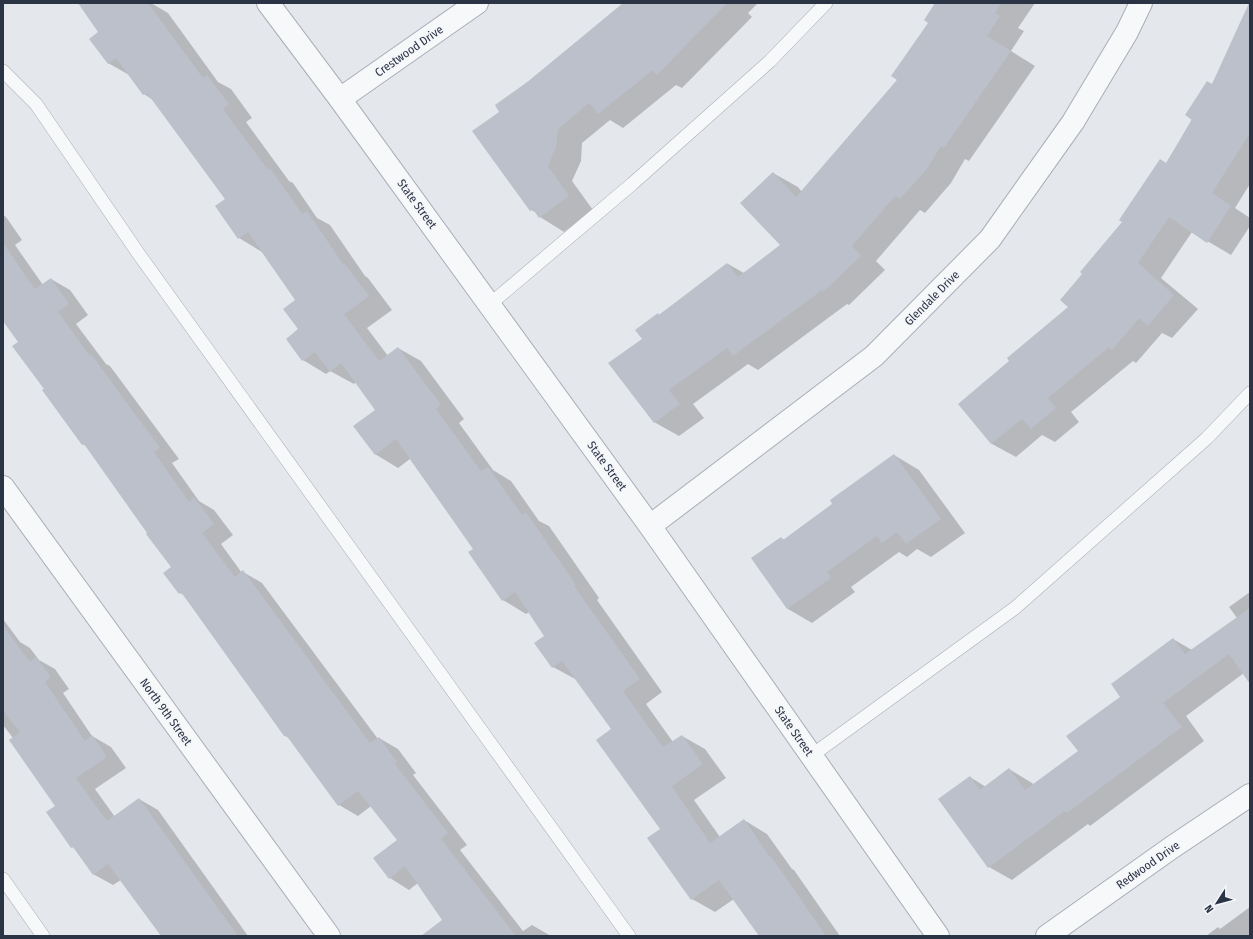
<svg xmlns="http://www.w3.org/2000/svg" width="1253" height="939" viewBox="0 0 1253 939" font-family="'Fira Sans Condensed',sans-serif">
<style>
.shadow{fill:#0003}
.building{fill:#bbc0ca}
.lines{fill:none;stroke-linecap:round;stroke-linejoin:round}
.lane-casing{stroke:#a9aeb7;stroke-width:14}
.street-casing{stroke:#a9aeb7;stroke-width:24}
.lane{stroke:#f7f8fa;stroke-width:13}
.street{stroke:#f7f8fa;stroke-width:22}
.labels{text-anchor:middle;stroke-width:3.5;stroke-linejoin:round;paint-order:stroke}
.street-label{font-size:12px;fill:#2b3445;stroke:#f4f6f9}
</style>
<rect width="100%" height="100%" fill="#e4e7ec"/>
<path class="shadow" d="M 79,3 L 151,3 L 168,13 L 218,82 L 231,89 L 252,118 L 246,122 L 289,181 L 293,183 L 317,218 L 330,225 L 365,276 L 368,278 L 392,310 L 367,328 L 388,356 L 398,348 L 421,361 L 464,419 L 459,423 L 493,470 L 511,481 L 539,521 L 549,526 L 599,598 L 597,600 L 662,692 L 646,704 L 673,742 L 682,736 L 705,749 L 726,778 L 694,800 L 720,837 L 744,820 L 767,834 L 792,869 L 794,870 L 840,936 L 760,936 L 734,899 L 715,912 L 692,899 L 661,829 L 612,729 L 577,680 L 553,667 L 546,637 L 529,612 L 526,614 L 503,600 L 474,549 L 410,459 L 398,468 L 375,454 L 376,410 L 356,382 L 354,384 L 330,371 L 326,374 L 303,360 L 288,339 L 300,329 L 296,300 L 262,252 L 239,238 L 226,200 L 153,100 L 144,94 L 131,76 L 108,63 L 100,32 Z
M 624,3 L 758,3 L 748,13 L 752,17 L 682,88 L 676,85 L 623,128 L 610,120 L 582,143 L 581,161 L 572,181 L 593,210 L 564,232 L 540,217 L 537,213 L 531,210 L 501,112 L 530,80 Z
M 954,3 L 1035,3 L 1018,28 L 1024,31 L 1011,51 L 1035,66 L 969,161 L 965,159 L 951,183 L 925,213 L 920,210 L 876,261 L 885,270 L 849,305 L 847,304 L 758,370 L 748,364 L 693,404 L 704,418 L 679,436 L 654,422 L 643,339 L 659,315 L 728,264 L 744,273 L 782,246 L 773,173 L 798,187 L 802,192 L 898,79 Z
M 1250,19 L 1250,184 L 1235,208 L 1250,218 L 1250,226 L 1231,255 L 1192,232 L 1161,278 L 1198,309 L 1172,338 L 1162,333 L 1136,363 L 1133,361 L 1071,412 L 1079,422 L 1055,442 L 1042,435 L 1016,457 L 992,444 L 959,404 L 1011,362 L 1070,307 L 1084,273 L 1124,222 L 1166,164 Z
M 3,215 L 6,217 L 22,240 L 15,245 L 43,285 L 51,279 L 70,290 L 88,315 L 76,324 L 106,364 L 110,366 L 179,459 L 172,463 L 199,501 L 214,510 L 233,535 L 221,544 L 242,573 L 243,572 L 262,583 L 378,739 L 379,738 L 398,749 L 416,773 L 413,775 L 467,845 L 460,850 L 523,931 L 532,925 L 551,936 L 430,936 L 443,920 L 418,883 L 409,890 L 390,878 L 398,840 L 371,806 L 358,816 L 339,805 L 289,738 L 285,736 L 184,595 L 180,593 L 172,567 L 87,447 L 83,444 L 45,389 L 19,342 L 3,319 Z
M 894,455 L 919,470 L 965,533 L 931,557 L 917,549 L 907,557 L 899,552 L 851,587 L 855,592 L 812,623 L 788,609 L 752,558 L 781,538 L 785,540 L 834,505 Z
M 1250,592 L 1250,672 L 1248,670 L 1186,716 L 1204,741 L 1090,826 L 1088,824 L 1012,880 L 989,867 L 970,777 L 986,787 L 1009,769 L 1032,783 L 1034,785 L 1079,752 L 1121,697 L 1173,639 L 1192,650 L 1237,618 L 1229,607 Z
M 3,619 L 20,642 L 30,648 L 39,660 L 55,669 L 69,689 L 63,693 L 92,736 L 111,747 L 126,768 L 95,789 L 115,817 L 139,799 L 158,810 L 248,936 L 162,936 L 121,880 L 113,885 L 93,874 L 76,849 L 72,847 L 57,806 L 13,738 L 3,725 Z
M 1250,907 L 1250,936 L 1206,936 L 1218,927 L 1220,929 Z"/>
<path class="building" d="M 78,3 L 148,3 L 203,78 L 207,75 L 229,104 L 223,109 L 268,170 L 270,168 L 302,214 L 307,211 L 343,264 L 344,263 L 369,296 L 344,314 L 379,361 L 398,347 L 441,405 L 436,409 L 481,471 L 488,467 L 522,515 L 526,512 L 576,585 L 574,586 L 640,679 L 623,691 L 663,747 L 682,735 L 703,764 L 672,786 L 710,843 L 744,819 L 770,857 L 771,856 L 826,936 L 759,936 L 719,880 L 691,900 L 647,838 L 660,829 L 596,740 L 611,729 L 562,661 L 552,668 L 534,643 L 544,636 L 515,592 L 502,601 L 468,552 L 473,549 L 396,439 L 375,455 L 353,426 L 375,410 L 341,363 L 330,372 L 315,352 L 302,361 L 286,339 L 298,329 L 283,309 L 295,300 L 248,232 L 238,239 L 215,206 L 225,199 L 147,93 L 143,95 L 116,58 L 108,64 L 89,39 L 98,32 Z
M 623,3 L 727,3 L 657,75 L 653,70 L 598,114 L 589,103 L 558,129 L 556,147 L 548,166 L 569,196 L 539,218 L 533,209 L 530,211 L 472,131 L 499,112 L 495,105 L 530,80 Z
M 935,3 L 1001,3 L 995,13 L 1000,16 L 987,36 L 1011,51 L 944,148 L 941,146 L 927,169 L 900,199 L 895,196 L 852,246 L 861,256 L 823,292 L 822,290 L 733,356 L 727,348 L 669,390 L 680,404 L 654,423 L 608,363 L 642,339 L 635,330 L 658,313 L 659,315 L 727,263 L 738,277 L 780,245 L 740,203 L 773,172 L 796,197 L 897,80 L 891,76 L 928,23 L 924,20 Z
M 1249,3 L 1250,3 L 1250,133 L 1212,193 L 1231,206 L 1207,243 L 1169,217 L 1138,263 L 1174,295 L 1148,326 L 1139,318 L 1112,350 L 1109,347 L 1048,398 L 1056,408 L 1031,429 L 1022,419 L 991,444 L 958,404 L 1009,361 L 1007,358 L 1068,307 L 1060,300 L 1082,274 L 1080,272 L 1122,222 L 1119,220 L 1160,159 L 1166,163 L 1192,120 L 1185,115 L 1207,81 L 1212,84 Z
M 3,243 L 35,289 L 51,278 L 69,304 L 58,312 L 89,355 L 91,354 L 160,448 L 154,452 L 189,502 L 194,497 L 214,524 L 202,533 L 235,577 L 243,570 L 370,743 L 379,737 L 397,762 L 395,764 L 448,833 L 441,839 L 516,936 L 421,936 L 442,920 L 405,866 L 389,879 L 373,858 L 397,840 L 358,791 L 338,806 L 286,735 L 284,736 L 181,592 L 179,594 L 163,573 L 171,567 L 146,534 L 147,533 L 84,444 L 82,445 L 42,390 L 44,389 L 12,346 L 18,342 L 3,321 Z
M 894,454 L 941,519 L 906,544 L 897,532 L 882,543 L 877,536 L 827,572 L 831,578 L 787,609 L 751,558 L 781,537 L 783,540 L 832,504 L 830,500 Z
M 1250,608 L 1250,684 L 1229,654 L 1163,703 L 1182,727 L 1067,813 L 1065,811 L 988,868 L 938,799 L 970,776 L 980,790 L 1009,768 L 1025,790 L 1078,751 L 1066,736 L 1120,697 L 1111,684 L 1173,638 L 1185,654 Z
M 3,625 L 30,662 L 36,657 L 51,677 L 45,682 L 85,741 L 92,735 L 107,757 L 76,778 L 107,821 L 139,798 L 238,936 L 161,936 L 108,864 L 93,875 L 73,847 L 71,848 L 46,812 L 55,806 L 9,740 L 20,732 L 3,711 Z"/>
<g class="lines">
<defs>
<path id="lane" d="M 3,71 L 36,104 L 138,253 L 629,936
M 489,305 L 632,184 L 770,61 L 826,3
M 811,756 L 1015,608 L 1207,438 L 1250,393
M 3,879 L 43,936"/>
<path id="street" d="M 268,3 L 340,99 L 650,526 L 938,936
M 340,99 L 477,3
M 3,487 L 329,936
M 650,526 L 874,356 L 990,239 L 1073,122 L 1127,32 L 1141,3
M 1047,936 L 1171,848 L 1250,795"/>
</defs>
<use href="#lane" class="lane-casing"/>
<use href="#street" class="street-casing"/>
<use href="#lane" class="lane"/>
<use href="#street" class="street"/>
</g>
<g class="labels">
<g class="street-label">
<text transform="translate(409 51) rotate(-35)" y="4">Crestwood Drive</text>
<text transform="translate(417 204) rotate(54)" y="4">State Street</text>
<text transform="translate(932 298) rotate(-45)" y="4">Glendale Drive</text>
<text transform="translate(607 466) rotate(54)" y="4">State Street</text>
<text transform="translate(166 712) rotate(54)" y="4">North 9th Street</text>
<text transform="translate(794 731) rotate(55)" y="4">State Street</text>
<text transform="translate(1148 865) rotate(-35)" y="4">Redwood Drive</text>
</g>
</g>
<rect width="1253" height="939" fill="none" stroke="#2b3445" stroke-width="8"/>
<g transform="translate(1217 903) rotate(234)" stroke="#f4f6f9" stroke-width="3" paint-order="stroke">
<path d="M0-3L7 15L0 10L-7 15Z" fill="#2b3445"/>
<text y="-6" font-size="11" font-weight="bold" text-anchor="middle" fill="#2b3445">N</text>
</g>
</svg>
